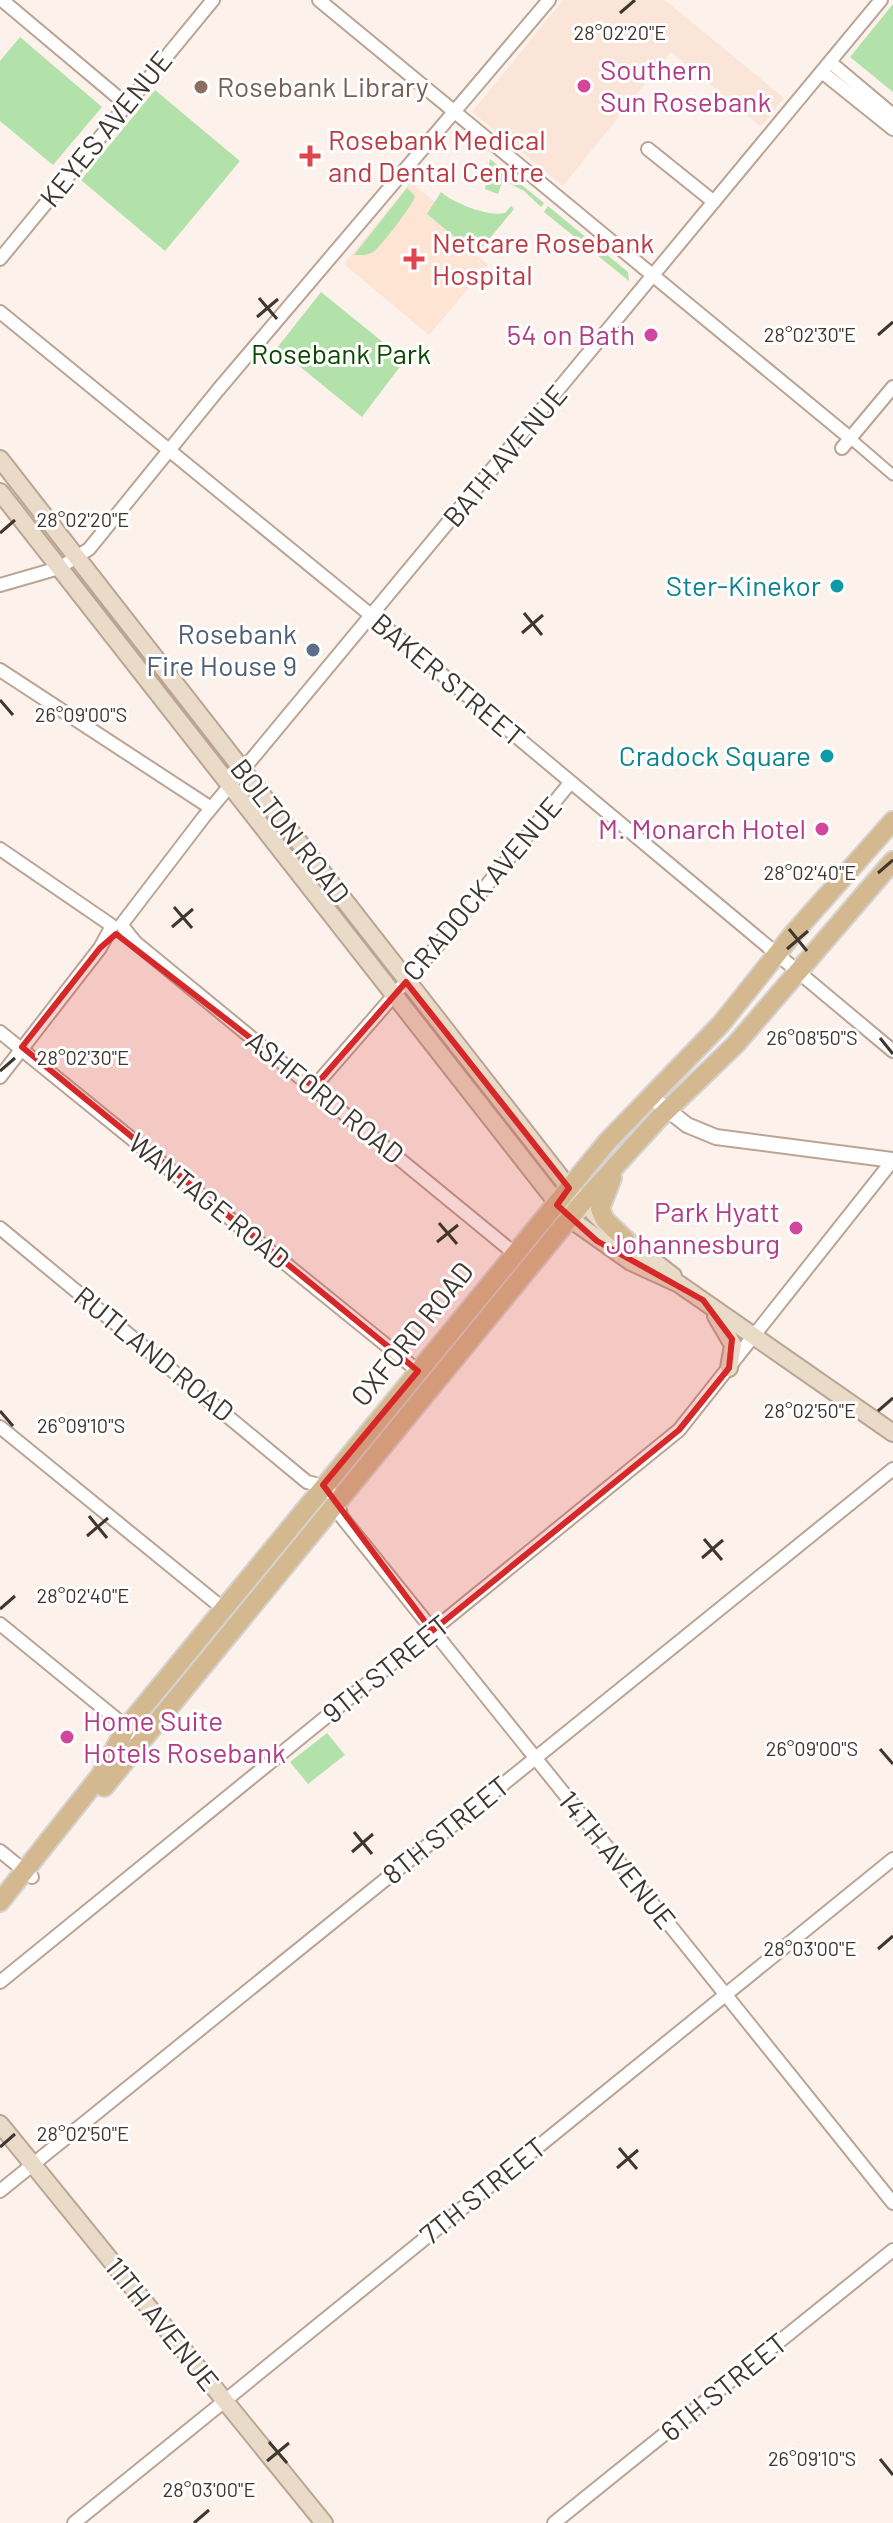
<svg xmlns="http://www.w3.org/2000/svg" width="893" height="2523" viewBox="0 0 893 2523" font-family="Barlow,sans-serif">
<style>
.commercial{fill:#fbe5d8}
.built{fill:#fde4d3}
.green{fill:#b2e1a9}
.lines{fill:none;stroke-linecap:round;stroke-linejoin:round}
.pedestrian-casing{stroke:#bba494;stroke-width:13}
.minor-casing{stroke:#bba494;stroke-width:16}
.tertiary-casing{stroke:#bba494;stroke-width:18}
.secondary-casing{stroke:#bba494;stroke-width:20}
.primary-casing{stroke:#d5d3d1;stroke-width:22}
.pedestrian{stroke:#fff;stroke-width:9}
.minor{stroke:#fff;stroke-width:12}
.tertiary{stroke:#fff;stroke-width:14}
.secondary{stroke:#e9dbc7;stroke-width:16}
.primary{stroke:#d4b88f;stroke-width:18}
.marked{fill:#d62828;fill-opacity:0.2;stroke:#d62828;stroke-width:6;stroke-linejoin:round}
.ticks{fill:none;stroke:#3f362f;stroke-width:3}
.hotel-dot{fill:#d1479c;stroke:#fff;stroke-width:3}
.education-dot{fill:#8d6e63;stroke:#fff;stroke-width:3}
.health-dot{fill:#e0444e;stroke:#fff;stroke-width:3}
.culture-dot{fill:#0f9aa8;stroke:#fff;stroke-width:3}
.service-dot{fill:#5c6f8a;stroke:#fff;stroke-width:3}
.labels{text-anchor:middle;stroke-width:6;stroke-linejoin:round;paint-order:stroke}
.hotel-label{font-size:28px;fill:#b23c85;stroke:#fff;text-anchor:end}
.education-label{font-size:28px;fill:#785e54;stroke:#fff;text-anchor:start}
.street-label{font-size:28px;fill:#3f362f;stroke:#fff}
.health-label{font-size:28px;fill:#be3a42;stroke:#fff;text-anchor:start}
.park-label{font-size:28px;fill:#0b4900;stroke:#fff}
.culture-label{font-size:28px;fill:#0d838f;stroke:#fff;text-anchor:end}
.service-label{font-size:28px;fill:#4e5e75;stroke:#fff;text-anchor:end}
.ticks-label{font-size:20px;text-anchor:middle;fill:#3f362f;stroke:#fff;stroke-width:6;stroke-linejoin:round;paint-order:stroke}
</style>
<rect width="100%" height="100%" fill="#fcf2eb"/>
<path class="commercial" d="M 563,0 L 665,0 L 784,98 L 761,127 L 671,52 L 563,186 L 472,112 Z"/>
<path class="built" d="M 411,182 L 436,203 L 427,214 L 488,265 L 429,335 L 344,264 Z"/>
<path class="green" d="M 893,4 L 893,92 L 850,57 Z
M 20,37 L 102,107 L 53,165 L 0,121 L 0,61 Z
M 155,90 L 240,161 L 165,251 L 81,180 Z
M 490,159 L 544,203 L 541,207 L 524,191 L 507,182 L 502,183 L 498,194 L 485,189 Z
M 407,188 L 415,196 C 415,202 380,248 373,252 C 367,256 361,255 354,255 Z
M 441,192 C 453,203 488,217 505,213 L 511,206 L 514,209 L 476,255 L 427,214 Z
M 548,206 L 628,272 L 629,281 L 544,212 Z
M 321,292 L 405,360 L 362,417 L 277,348 Z
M 327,1733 L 345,1755 L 308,1784 L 290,1762 Z"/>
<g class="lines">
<defs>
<path id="pedestrian" d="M 850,438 L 893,475"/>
<path id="minor" d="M 2,0 L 127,105
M 319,0 L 850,438
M 830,62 L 893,115
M 822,72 L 893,129
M 648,149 L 714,202
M 0,259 L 213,0
M 0,312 L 372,616 L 893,1051
M 842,448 L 893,387
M 0,585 L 59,568 L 89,549 L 218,390 L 549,0
M 0,670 L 211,808
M 0,849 L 111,925
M 122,924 L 203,818 L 881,0
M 123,927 L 136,943 L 514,1253
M 0,1032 L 418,1371
M 0,1077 L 100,948 L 111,928
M 314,1087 L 443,939 L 570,783
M 0,1228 L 307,1482
M 0,1427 L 215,1602
M 307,1482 C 328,1486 338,1495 341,1516 L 893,2203
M 0,1624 L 141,1739
M 0,1851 L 32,1877
M 0,1982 L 679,1430 L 893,1160
M 0,2191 L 893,1469
M 74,2523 L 893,1859
M 554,2523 L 893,2250"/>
<path id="tertiary" d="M 650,1096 L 687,1125 L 716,1137 L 893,1160"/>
<path id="secondary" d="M 0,459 L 569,1188 L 602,1221 L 673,1276
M 0,492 L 569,1218 L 631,1262 L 679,1284 L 893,1433
M 716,1316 L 733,1345 L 729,1368
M 0,2124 L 324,2523"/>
<path id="primary" d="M 612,1178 L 600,1209 L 605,1220 L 626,1240
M 104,1787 L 582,1203 L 658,1119 L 736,1044 L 893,861
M 0,1902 L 100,1776 L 126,1728 L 607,1142 L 721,1024 L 793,934 L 893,821"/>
</defs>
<use href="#pedestrian" class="pedestrian-casing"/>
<use href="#minor" class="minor-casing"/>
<use href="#tertiary" class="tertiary-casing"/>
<use href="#secondary" class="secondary-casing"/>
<use href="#primary" class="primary-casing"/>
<use href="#pedestrian" class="pedestrian"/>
<use href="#minor" class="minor"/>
<use href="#tertiary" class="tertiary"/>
<use href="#secondary" class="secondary"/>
<use href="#primary" class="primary"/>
</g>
<path class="marked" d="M 116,934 L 314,1087 L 406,982 L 569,1188 L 557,1205 L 597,1241 L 703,1300 L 732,1339 L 729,1368 L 679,1430 L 432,1631 L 323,1485 L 418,1371 L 22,1047 L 100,948 Z"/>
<path class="ticks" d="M 620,13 L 635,0M 259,298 L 277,319M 257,317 L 278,299M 878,335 L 893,322M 0,533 L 15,520M 524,613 L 542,635M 522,633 L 543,615M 0,700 L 13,715M 878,873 L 893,860M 174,907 L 192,928M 172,927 L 193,909M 789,929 L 807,951M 787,949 L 808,931M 880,1038 L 893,1054M 0,1071 L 15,1058M 439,1223 L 457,1244M 437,1242 L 458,1225M 0,1411 L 13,1426M 878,1411 L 893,1398M 89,1516 L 107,1538M 87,1536 L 108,1518M 704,1539 L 722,1560M 702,1558 L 723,1540M 0,1609 L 15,1596M 880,1749 L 893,1764M 354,1832 L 372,1854M 352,1852 L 373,1834M 878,1949 L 893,1936M 0,2147 L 15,2134M 619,2148 L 637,2169M 617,2168 L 638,2150M 269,2442 L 287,2463M 880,2459 L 893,2475M 267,2461 L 289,2443M 194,2523 L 209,2510"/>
<g class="hotel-dot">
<circle cx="584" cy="86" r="8"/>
<circle cx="651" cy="335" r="8"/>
<circle cx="822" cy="829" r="8"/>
<circle cx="796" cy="1228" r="8"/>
<circle cx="67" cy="1737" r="8"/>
</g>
<circle class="education-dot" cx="201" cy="87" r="8"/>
<g class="health-dot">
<path d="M306 144h8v8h8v8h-8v8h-8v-8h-8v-8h8z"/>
<path d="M410 247h8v8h8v8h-8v8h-8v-8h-8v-8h8z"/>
</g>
<g class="culture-dot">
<circle cx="837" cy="586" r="8"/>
<circle cx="827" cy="756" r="8"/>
</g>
<circle class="service-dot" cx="313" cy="650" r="8"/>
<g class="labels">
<g class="hotel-label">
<text x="600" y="80" text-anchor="start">Southern<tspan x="600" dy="32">Sun Rosebank</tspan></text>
<text x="635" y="345">54 on Bath</text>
<text x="806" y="839">M. Monarch Hotel</text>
<text x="780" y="1222">Park Hyatt<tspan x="780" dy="32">Johannesburg</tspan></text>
<text x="83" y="1731" text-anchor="start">Home Suite<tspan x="83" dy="32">Hotels Rosebank</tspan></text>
</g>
<g class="education-label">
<text x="217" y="97">Rosebank Library</text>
</g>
<g class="street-label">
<text transform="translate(106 129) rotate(-51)" y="10">KEYES AVENUE</text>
<text transform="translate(505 456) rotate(-50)" y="10">BATH AVENUE</text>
<text transform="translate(448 680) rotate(40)" y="10">BAKER STREET</text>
<text transform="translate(290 831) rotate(52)" y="10">BOLTON ROAD</text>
<text transform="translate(482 889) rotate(-50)" y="10">CRADOCK AVENUE</text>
<text transform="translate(325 1097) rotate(39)" y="10">ASHFORD ROAD</text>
<text transform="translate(209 1201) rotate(39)" y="10">WANTAGE ROAD</text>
<text transform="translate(412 1334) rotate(-51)" y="10">OXFORD ROAD</text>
<text transform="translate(154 1354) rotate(39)" y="10">RUTLAND ROAD</text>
<text transform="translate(386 1669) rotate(-39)" y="10">9TH STREET</text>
<text transform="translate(446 1830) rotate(-39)" y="10">8TH STREET</text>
<text transform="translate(617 1860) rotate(51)" y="10">14TH AVENUE</text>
<text transform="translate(483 2191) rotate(-39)" y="10">7TH STREET</text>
<text transform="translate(162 2324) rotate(51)" y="10">11TH AVENUE</text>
<text transform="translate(724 2387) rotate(-39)" y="10">6TH STREET</text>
</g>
<g class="health-label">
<text x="328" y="150">Rosebank Medical<tspan x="328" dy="32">and Dental Centre</tspan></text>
<text x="432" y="253">Netcare Rosebank<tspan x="432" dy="32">Hospital</tspan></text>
</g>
<g class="park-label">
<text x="341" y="364">Rosebank Park</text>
</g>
<g class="culture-label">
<text x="821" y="596">Ster-Kinekor</text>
<text x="811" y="766">Cradock Square</text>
</g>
<g class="service-label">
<text x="297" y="644">Rosebank<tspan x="297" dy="32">Fire House 9</tspan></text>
</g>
</g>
<g class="ticks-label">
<text x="620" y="40">28°02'20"E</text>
<text x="810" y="342">28°02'30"E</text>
<text x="83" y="527">28°02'20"E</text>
<text x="81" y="722">26°09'00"S</text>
<text x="810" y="880">28°02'40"E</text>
<text x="812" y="1045">26°08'50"S</text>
<text x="83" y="1065">28°02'30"E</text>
<text x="810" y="1418">28°02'50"E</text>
<text x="81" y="1433">26°09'10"S</text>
<text x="83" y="1603">28°02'40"E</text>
<text x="812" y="1756">26°09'00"S</text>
<text x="810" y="1956">28°03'00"E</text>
<text x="83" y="2141">28°02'50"E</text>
<text x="812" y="2466">26°09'10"S</text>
<text x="209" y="2497">28°03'00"E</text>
</g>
</svg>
